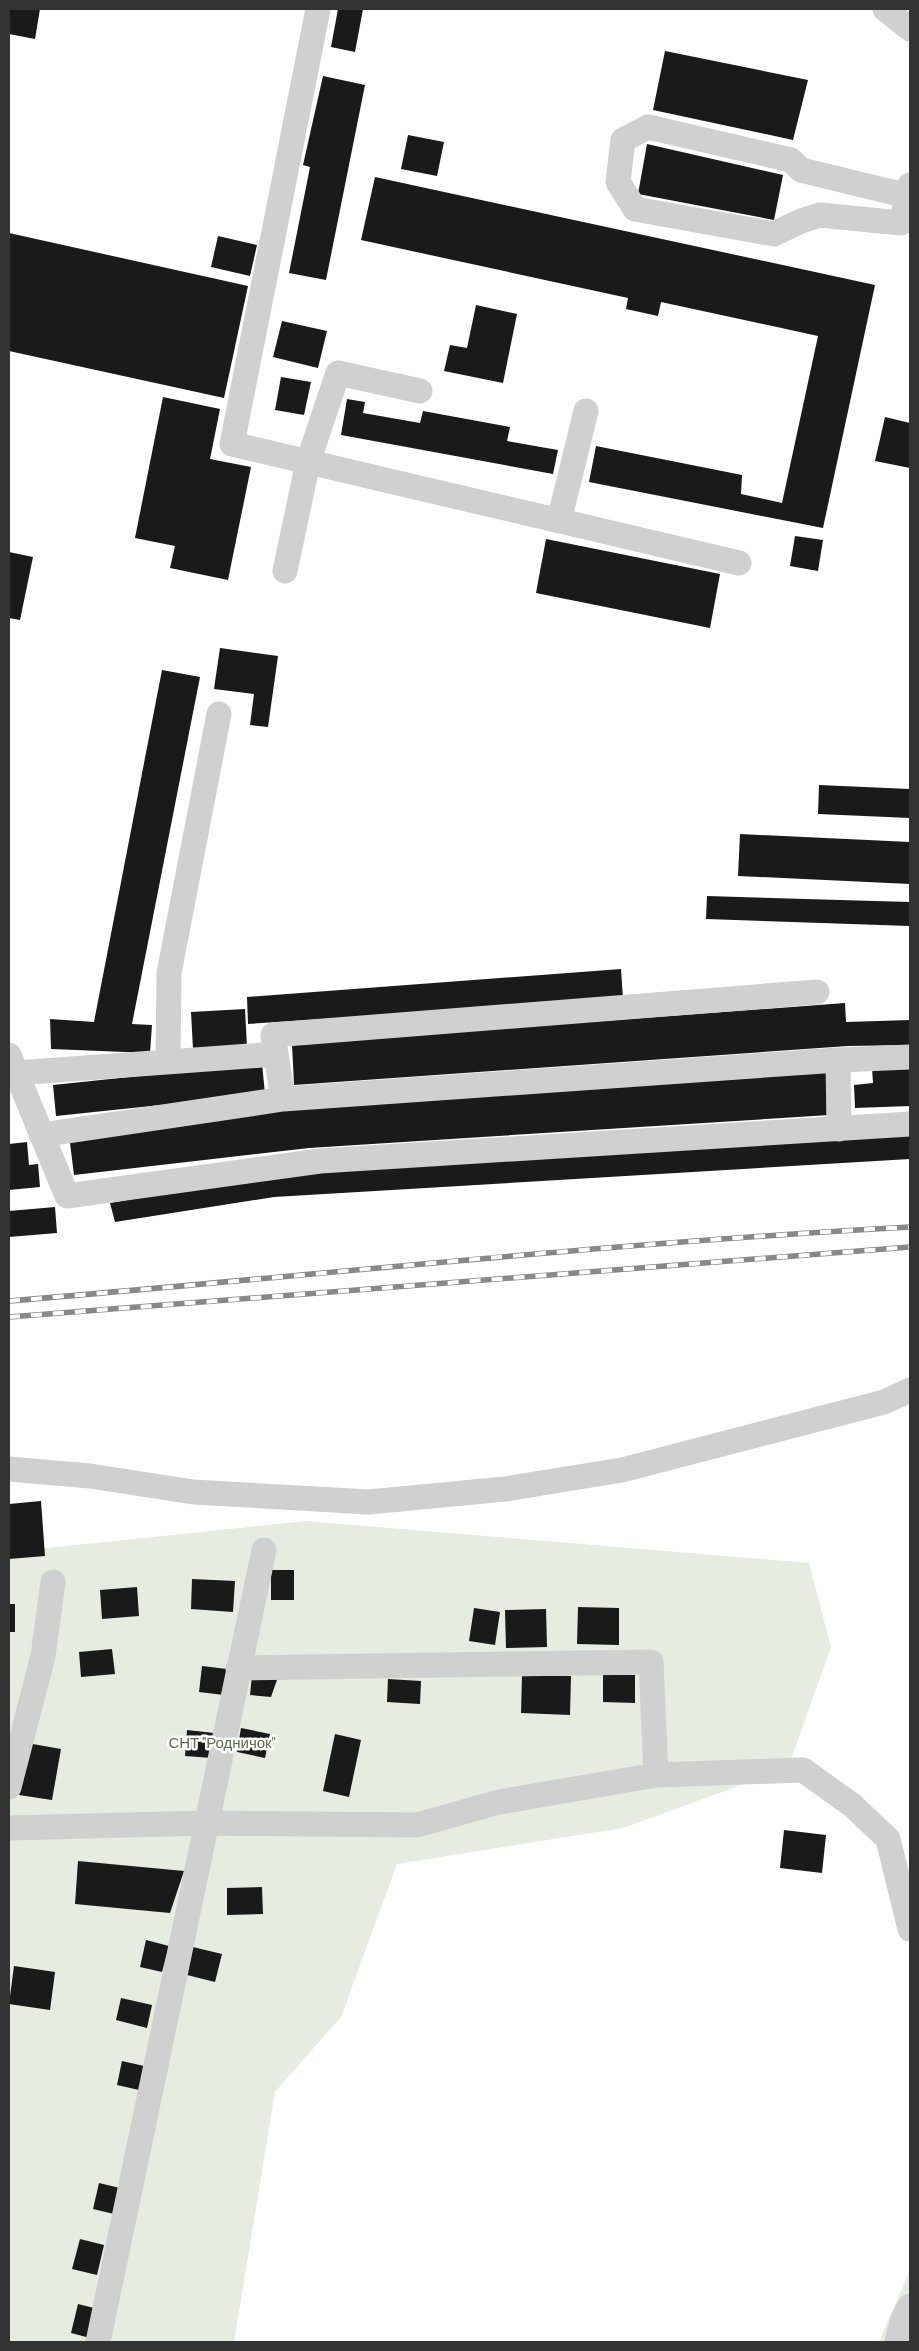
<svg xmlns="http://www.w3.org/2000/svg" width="919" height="2351" viewBox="0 0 919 2351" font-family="Barlow,sans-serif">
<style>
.green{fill:#e6ecdf}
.building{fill:#1a1a1a}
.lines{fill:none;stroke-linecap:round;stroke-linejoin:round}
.minor{stroke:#d0d0d0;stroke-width:25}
.rail-casing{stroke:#888;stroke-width:5.5}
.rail{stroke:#fff;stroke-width:4;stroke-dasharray:11;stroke-linecap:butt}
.labels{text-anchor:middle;stroke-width:5;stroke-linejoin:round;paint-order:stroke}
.park-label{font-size:15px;fill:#56703f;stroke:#fff}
</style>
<rect width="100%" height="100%" fill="#fff"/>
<path class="green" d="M 306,1521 L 809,1563 L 831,1647 L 788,1768 L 623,1828 L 397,1864 L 341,2017 L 275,2092 L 234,2342 L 9,2342 L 9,1552 Z
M 910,2270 L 910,2342 L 879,2342 Z"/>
<path class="building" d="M 9,9 L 40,9 L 35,39 L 9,34 Z
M 338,9 L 363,9 L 355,52 L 331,47 Z
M 665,51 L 808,80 L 793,140 L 653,110 Z
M 323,76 L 365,85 L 326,280 L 289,273 L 310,167 L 303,165 Z
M 408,135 L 444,142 L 437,176 L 401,169 Z
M 647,144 L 783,175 L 774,220 L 638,194 Z
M 375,177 L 875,285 L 823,528 L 589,482 L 596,446 L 742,475 L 741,494 L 782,503 L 818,336 L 661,302 L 658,316 L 626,309 L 628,298 L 361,240 Z
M 9,233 L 248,286 L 224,398 L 9,351 Z
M 218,236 L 257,245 L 250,276 L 211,267 Z
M 476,305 L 517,314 L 503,383 L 444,371 L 450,345 L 467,348 Z
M 282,321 L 327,331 L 318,368 L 273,357 Z
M 281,377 L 311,382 L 304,415 L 275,410 Z
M 163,397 L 220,409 L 210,459 L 251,467 L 228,580 L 170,568 L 175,546 L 135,538 Z
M 347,399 L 365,402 L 363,413 L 420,423 L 423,411 L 510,427 L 507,441 L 558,450 L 553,474 L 341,435 Z
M 885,417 L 910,423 L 910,468 L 875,461 Z
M 795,536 L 823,540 L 818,571 L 790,566 Z
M 546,539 L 720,574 L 710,628 L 536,593 Z
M 9,552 L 33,557 L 20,620 L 9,618 Z
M 220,648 L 278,656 L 268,727 L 250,725 L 254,694 L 214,689 Z
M 162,670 L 200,677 L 132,1024 L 152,1025 L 150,1053 L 51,1049 L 50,1019 L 94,1022 Z
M 819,785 L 910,789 L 910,818 L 818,814 Z
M 740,834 L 910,842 L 910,884 L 738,876 Z
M 707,896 L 910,902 L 910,926 L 706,919 Z
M 621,969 L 623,999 L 248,1024 L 247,997 Z
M 845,1003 L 846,1022 L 910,1020 L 910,1045 L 848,1046 L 294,1085 L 292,1044 Z
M 245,1009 L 247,1047 L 193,1049 L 191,1012 Z
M 262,1063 L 265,1094 L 56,1116 L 53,1085 Z
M 910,1067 L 910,1106 L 855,1108 L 854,1085 L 873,1083 L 872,1068 Z
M 828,1072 L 829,1115 L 309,1148 L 74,1175 L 69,1135 L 304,1108 Z
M 910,1135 L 910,1159 L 274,1197 L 115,1222 L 110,1203 L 272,1175 Z
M 27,1142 L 29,1165 L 38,1164 L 40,1187 L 9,1190 L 9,1144 Z
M 55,1207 L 57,1233 L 9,1237 L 9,1211 Z
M 41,1501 L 45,1556 L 9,1559 L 9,1504 Z
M 271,1570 L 294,1570 L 294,1600 L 271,1600 Z
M 192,1579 L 235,1581 L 233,1612 L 191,1609 Z
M 137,1587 L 139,1616 L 102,1619 L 100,1590 Z
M 9,1604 L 15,1604 L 15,1632 L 9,1632 Z
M 578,1607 L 619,1608 L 619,1645 L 577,1644 Z
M 474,1608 L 500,1612 L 495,1645 L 469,1641 Z
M 546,1609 L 547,1647 L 506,1648 L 505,1610 Z
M 112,1649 L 115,1674 L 81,1677 L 79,1652 Z
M 202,1666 L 227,1669 L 224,1695 L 199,1692 Z
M 252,1675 L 278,1677 L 271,1697 L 250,1695 Z
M 522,1675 L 571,1676 L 570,1715 L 521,1713 Z
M 603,1675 L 635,1675 L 635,1703 L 603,1702 Z
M 388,1679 L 421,1681 L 420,1704 L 387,1702 Z
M 241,1728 L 270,1734 L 265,1758 L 237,1752 Z
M 187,1730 L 214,1733 L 212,1758 L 185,1756 Z
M 335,1734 L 361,1740 L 349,1797 L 323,1791 Z
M 27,1743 L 61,1749 L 52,1800 L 19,1795 Z
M 784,1830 L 826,1835 L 822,1873 L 780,1868 Z
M 78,1861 L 184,1871 L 170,1913 L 75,1904 Z
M 262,1887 L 263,1914 L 227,1915 L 227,1888 Z
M 146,1940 L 169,1946 L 162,1972 L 140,1967 Z
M 193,1947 L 222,1954 L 215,1982 L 187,1975 Z
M 14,1966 L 55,1972 L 50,2010 L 9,2004 Z
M 121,1998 L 152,2005 L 147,2028 L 116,2020 Z
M 122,2061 L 144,2066 L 139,2090 L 117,2085 Z
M 99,2183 L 120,2188 L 114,2214 L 93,2209 Z
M 80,2239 L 104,2245 L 97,2275 L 72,2269 Z
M 78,2304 L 98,2309 L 90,2338 L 71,2333 Z"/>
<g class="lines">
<path class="minor" d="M 318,9 L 232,444 L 739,563
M 885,9 L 910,29
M 908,196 L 801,170 L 791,160 L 648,127 L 623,140 L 618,182 L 635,209 L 774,234 L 801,221 L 820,215 L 901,223 L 910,185
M 559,521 L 586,411
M 285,571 L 308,462 L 338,373 L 420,391
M 9,1055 L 67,1196 L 320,1161 L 910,1124
M 838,1060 L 910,1057
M 168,1062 L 169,973 L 219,714
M 16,1073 L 276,1054
M 283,1099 L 273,1035 L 817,992
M 41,1135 L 283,1099 L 838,1060 L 839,1129
M 9,1469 L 90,1476 L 193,1492 L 369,1502 L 505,1489 L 622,1470 L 884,1402 L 910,1390
M 238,1668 L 651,1662 L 656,1775
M 9,1787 L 43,1656 L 53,1582
M 9,1828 L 207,1823 L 417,1825 L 499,1802 L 656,1775 L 803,1770 L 852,1805 L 888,1839 L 910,1929
M 98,2342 L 264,1550
M 897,2342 L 903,2319 L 910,2306"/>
<defs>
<path id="rail" d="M 9,1301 C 309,1276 609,1243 910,1227
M 9,1317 L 910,1247"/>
</defs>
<use href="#rail" class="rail-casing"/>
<use href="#rail" class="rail"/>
</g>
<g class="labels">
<g class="park-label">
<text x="222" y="1748">СНТ "Родничок"</text>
</g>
</g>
<rect width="919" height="2351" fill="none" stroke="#333333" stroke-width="20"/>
</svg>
